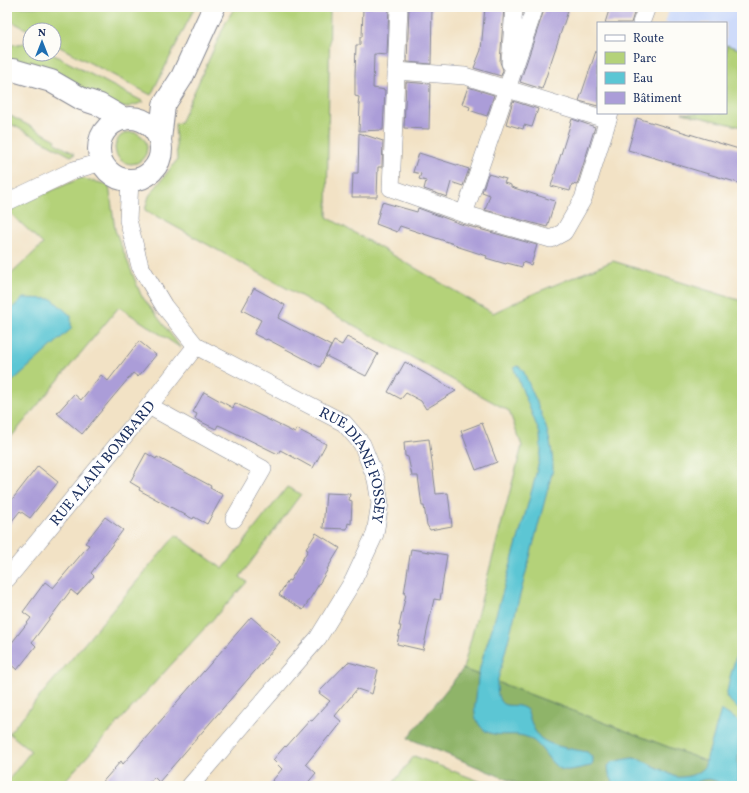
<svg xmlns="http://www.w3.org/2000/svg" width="749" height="793" viewBox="0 0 749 793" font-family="Vollkorn,serif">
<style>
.built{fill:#cedbfa}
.green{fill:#b4d279;stroke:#68806c}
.forest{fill:#8fb469;stroke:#557264}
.water{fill:#5bc6d4;stroke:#3b7a99}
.building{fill:#ab9dd8}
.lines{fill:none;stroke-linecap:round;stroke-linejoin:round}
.street-casing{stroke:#868892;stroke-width:18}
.secondary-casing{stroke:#868892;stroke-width:24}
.street{stroke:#fff;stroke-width:17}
.secondary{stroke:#fff;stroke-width:22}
.labels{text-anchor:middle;stroke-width:4;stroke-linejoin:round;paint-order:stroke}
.street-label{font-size:15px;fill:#1b2f5e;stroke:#fdfcf7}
</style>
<rect width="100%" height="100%" fill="#fdfcf7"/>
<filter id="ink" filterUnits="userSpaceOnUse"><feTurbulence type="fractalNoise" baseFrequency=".025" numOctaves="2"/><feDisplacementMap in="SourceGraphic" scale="8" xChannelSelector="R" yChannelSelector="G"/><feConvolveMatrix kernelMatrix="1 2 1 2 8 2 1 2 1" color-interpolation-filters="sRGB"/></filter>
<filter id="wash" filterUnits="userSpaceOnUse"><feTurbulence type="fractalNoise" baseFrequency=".012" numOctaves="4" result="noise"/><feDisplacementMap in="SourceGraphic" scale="16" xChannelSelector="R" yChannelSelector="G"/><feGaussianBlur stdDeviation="0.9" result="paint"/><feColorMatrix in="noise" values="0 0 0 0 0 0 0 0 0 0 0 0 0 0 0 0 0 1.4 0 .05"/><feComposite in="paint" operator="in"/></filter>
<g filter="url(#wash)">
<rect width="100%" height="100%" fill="#f2e2c5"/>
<path class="built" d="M 670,7 L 742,7 L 742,50 L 726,45 L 726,23 L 665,23 Z"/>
<path class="green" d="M 7,7 L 195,7 L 151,95 L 54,44 L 54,30 L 30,30 L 30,31 L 7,19 Z
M 235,7 L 330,7 L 327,217 L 493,313 L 535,293 L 613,261 L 742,301 L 742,775 L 463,669 L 522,446 L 509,411 L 145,210 L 149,196 L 177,160 L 175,124 L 180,123 L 227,20 Z
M 24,43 L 30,44 L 30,54 L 52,54 L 144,102 L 125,108 L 7,63 L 7,46 Z
M 726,45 L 742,50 L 742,127 L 682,113 L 726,113 Z
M 7,114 L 56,140 L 55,143 L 75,154 L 71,156 L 7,122 Z
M115 148a16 16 0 1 1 32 0a16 16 0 1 1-32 0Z
M 81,178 L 109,185 L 115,230 L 141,295 L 181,348 L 119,307 L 7,442 L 7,278 L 43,244 L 7,210 Z
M 287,487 L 301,494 L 240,577 L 247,582 L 60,786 L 7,786 L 7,782 L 31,751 L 9,733 L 176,535 L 223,569 Z
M 414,756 L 492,786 L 391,786 Z"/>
<path class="forest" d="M 463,669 L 742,775 L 742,786 L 523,786 L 408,738 Z"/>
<path class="water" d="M 23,298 L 52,299 L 71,316 L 71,329 L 7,386 L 7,313 Z
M 518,366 L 523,370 C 536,402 553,433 553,469 L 497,683 C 497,718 513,698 527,710 C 530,718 532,727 537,734 C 544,746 573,749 587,752 C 593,757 595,760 591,766 C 583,767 571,771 564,770 C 549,767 545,746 529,738 C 514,730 493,741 481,727 C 478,723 475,718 475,713 C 474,709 475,703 476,698 C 477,691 477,684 478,677 C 481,659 488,642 493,625 C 507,577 521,530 534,482 L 541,452 L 540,434 L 514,369 L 515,367 Z
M 742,636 L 742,704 L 739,710 L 726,697 L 730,677 Z
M 721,710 L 737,720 L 740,725 L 738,762 L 739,786 L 722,786 C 714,776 699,778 692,786 L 615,786 L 609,774 L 608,766 L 612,762 L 632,758 L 640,759 L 676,777 C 684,778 698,775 704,768 Z"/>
<g id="blocks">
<path class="building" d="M 363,7 L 389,7 L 387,55 L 374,54 L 373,88 L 385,90 L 383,130 L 359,131 L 360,104 L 358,104 L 359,97 L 355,96 L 355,75 L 356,45 L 360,45 L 360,37 L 362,37 Z
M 409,7 L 432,7 L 431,64 L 407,62 Z
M 485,7 L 504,7 L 500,62 L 503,70 L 501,76 L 474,68 L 481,50 Z
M 545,7 L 557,7 L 568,11 L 542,89 L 520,82 Z
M 610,7 L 636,7 L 631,23 L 605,23 Z
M 596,51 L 598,52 L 598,106 L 579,101 Z
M 406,82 L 430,84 L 429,129 L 404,128 Z
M 468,87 L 494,95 L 487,116 L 469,110 L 470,107 L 462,104 Z
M 513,101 L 538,109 L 532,127 L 524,125 L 523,129 L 506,124 Z
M 637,118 L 742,150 L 742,184 L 628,150 Z
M 572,119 L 595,127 L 577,185 L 572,184 L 570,191 L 551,186 Z
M 359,133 L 383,141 L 382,167 L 378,167 L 377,197 L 352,197 L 353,173 L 358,173 Z
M 419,153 L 469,169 L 463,186 L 451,182 L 447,197 L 424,189 L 426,181 L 419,179 L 421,174 L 413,172 Z
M 488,174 L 506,179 L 504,183 L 511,185 L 511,187 L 555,201 L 547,227 L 485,210 L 490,195 L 482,192 Z
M 382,202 L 417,212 L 418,208 L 461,224 L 537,245 L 531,265 L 523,262 L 522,267 L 507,263 L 506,264 L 486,258 L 487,256 L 456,246 L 457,245 L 400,226 L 397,232 L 376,224 Z
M 254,288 L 285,305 L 278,318 L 331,346 L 320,367 L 267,339 L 266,340 L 254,334 L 261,320 L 242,310 Z
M 347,337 L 378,354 L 366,376 L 326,356 L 334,341 L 342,345 Z
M 139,341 L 156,355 L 138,377 L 133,373 L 82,434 L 57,413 L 74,394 L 81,400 L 101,375 L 108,381 Z
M 405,362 L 456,391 L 426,409 L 421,401 L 406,393 L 401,399 L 388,392 Z
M 204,392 L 233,408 L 235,403 L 295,433 L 297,429 L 326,444 L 313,468 L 284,452 L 280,450 L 278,454 L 223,427 L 218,425 L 216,429 L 195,419 L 197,414 L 193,412 Z
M 482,423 L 497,462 L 476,470 L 461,431 Z
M 429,439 L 436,494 L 448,493 L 452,526 L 430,530 L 427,525 L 424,506 L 422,506 L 418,476 L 412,476 L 408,457 L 405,456 L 404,442 Z
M 146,453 L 156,459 L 157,457 L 211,486 L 210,488 L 223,495 L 207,524 L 194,517 L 193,519 L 139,490 L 140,488 L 130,482 Z
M 38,466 L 58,482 L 30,518 L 20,511 L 7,527 L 7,506 Z
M 326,493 L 350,494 L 349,500 L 352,501 L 351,524 L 348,523 L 347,529 L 323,528 Z
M 105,517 L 123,530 L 91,573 L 94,576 L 77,595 L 71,590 L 32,642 L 36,646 L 17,670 L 7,661 L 7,649 L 31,618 L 23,612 L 45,582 L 53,588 L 89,545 L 85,543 Z
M 316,533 L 340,548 L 327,569 L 328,569 L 316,589 L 303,610 L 279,595 L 288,580 L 290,581 L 308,550 L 306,549 Z
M 411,549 L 447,555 L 440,600 L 434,599 L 423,650 L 397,644 L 401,626 L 399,626 L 406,594 L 404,594 Z
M 251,617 L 280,642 L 159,782 L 154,777 L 146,786 L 99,786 L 121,761 L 123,764 Z
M 348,662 L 378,670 L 372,694 L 357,689 L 335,716 L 342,722 L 330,737 L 329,736 L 306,764 L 316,773 L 305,786 L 268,786 L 282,769 L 273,760 L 285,746 L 286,747 L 310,720 L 312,721 L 330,701 L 319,693 L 320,691 Z"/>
</g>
</g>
<g filter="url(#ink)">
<use href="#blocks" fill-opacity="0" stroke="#868892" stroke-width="1"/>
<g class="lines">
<defs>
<g id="street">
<path d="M 399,7 L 391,188 L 464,214 L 551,239 L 564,232 L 583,199 L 610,113"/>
<path d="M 641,23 L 647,7"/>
<path d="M 510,63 L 514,7"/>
<path d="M 396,71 L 465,76 L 608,120"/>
<path id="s1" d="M 130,180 L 128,220 L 140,266 L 164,306 L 196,346 L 344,423 L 362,444 L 376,479 L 380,503 L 375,534 L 353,581 L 318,638 L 190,786"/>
<path d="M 7,202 L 74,170 L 95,164 L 101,161"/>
<path d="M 464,214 L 535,7"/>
<path d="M 149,406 L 263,469 L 234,519"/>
<path id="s2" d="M 7,579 L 149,406 L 196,346"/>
</g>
<path id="secondary" d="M 7,70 L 13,70 L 51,81 L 82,99 L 100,105 L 124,119
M99 149a31 31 0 1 1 62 0a31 31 0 1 1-62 0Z
M 160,140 L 164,105 L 182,77 L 214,7"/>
</defs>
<use href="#street" class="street-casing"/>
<use href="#secondary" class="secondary-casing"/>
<use href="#street" class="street"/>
<use href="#secondary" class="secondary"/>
</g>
</g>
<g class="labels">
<g class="street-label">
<text dy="5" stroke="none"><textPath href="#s2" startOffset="150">RUE ALAIN BOMBARD</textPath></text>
<text dy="5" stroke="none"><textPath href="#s1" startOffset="394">RUE DIANE FOSSEY</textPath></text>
</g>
</g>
<rect width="749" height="793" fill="none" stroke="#fdfcf7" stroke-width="24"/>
<rect x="597" y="22" width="130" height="92" fill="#fdfcf7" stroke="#a3aaba"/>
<rect x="605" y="35" width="20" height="6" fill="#ffffff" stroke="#a3aaba"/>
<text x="633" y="42" font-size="12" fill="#1b2f5e">Route</text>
<rect x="605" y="52" width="20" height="12" fill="#b4d279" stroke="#a3aaba"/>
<text x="633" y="62" font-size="12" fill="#1b2f5e">Parc</text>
<rect x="605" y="72" width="20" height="12" fill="#5bc6d4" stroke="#a3aaba"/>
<text x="633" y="82" font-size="12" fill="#1b2f5e">Eau</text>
<rect x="605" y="92" width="20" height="12" fill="#ab9dd8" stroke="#a3aaba"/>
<text x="633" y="102" font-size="12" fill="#1b2f5e">Bâtiment</text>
<g transform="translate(42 42)"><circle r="19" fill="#fdfcf7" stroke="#a3aaba"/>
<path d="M0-3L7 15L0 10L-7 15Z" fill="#1f6fb2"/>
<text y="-6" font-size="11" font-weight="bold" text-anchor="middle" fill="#1b2f5e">N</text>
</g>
</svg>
